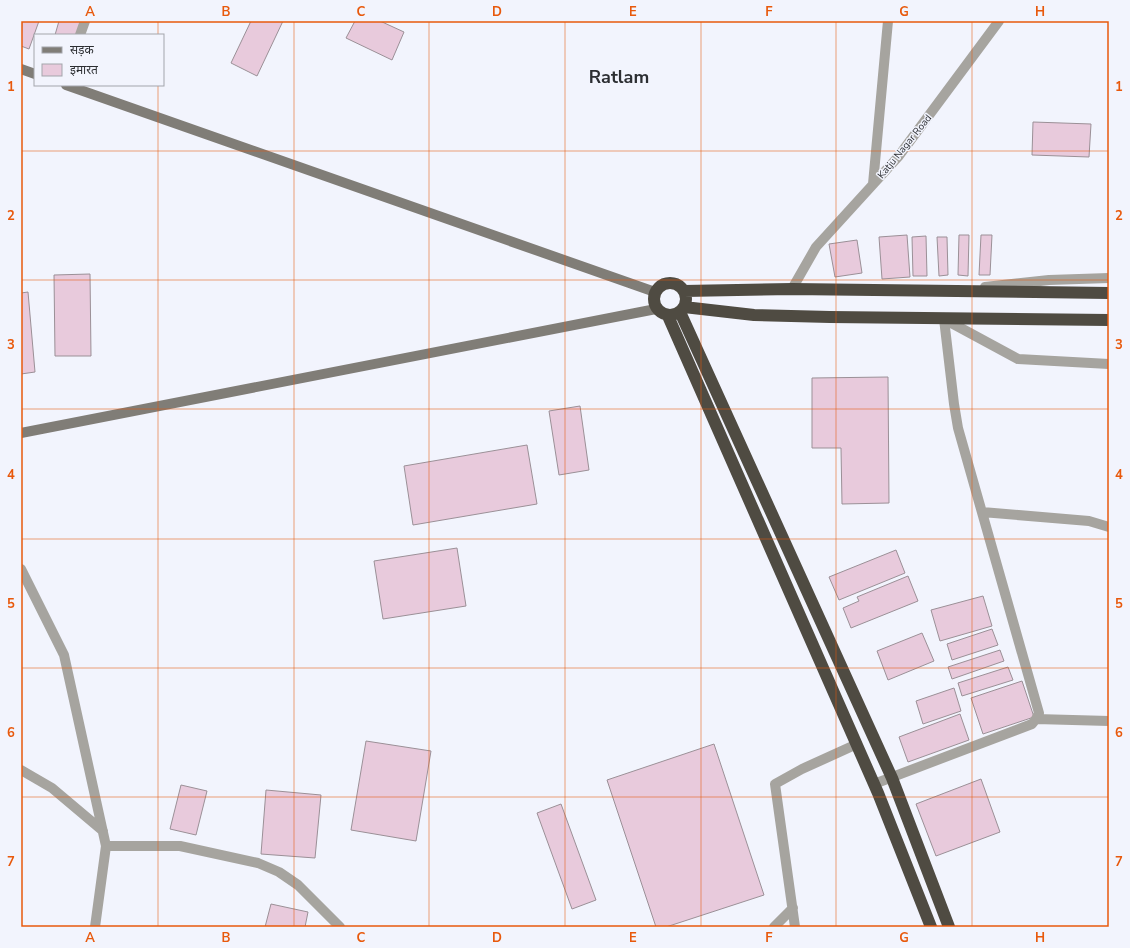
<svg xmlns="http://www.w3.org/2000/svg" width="1130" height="948" viewBox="0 0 1130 948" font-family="'Nunito Sans','Noto Sans Devanagari',sans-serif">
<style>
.building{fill:#e8cadc;stroke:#9b9097}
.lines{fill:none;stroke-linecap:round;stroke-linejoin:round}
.lane{stroke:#a6a49f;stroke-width:10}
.street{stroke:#a6a49f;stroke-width:10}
.secondary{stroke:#807d77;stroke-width:10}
.highway{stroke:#4f4b42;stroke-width:12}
.grid{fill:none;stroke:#e8590c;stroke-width:1;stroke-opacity:0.55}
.labels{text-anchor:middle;stroke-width:3;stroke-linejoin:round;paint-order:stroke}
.street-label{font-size:10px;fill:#2c2e32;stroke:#f2f4fd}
.town-label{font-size:18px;font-weight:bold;fill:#2c2e32;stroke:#f2f4fd}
.neatline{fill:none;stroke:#e8590c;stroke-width:1.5}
.grid-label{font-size:13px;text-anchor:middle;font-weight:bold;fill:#e8590c}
</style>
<rect width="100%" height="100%" fill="#f2f4fd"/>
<path class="building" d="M 22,21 L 39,21 L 29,49 L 21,46 Z
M 59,21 L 82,21 L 77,35 L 55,35 Z
M 251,21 L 283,21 L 257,76 L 231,63 Z
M 355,21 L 380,21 L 404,32 L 392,60 L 346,38 Z
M 1033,122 L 1091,124 L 1089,157 L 1032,155 Z
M 907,235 L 910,277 L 882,279 L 879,237 Z
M 959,235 L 969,235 L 968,276 L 958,275 Z
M 981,235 L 992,235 L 990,275 L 979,275 Z
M 926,236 L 927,276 L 913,276 L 912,237 Z
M 937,237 L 947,237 L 948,275 L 939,276 Z
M 857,240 L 862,273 L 835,277 L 829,244 Z
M 90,274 L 91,356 L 55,356 L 54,275 Z
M 28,292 L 35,372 L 21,374 L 21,293 Z
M 888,377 L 889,503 L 842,504 L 841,448 L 812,448 L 812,378 Z
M 580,406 L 589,470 L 559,475 L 549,411 Z
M 527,445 L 537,504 L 413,525 L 404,466 Z
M 457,548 L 466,606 L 383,619 L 374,561 Z
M 896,550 L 905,573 L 839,600 L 829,577 Z
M 908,576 L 918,601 L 851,628 L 843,608 L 859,601 L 857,597 Z
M 983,596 L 992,626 L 940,641 L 931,610 Z
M 992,629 L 998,645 L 952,660 L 947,644 Z
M 922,633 L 934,661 L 888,680 L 877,651 Z
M 1000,650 L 1004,661 L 952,679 L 948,667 Z
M 1008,667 L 1013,680 L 962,696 L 958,683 Z
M 1022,681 L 1034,717 L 983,734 L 971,698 Z
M 954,688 L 961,711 L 923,724 L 916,701 Z
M 960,714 L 969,740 L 908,762 L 899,737 Z
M 366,741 L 431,751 L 416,841 L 351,830 Z
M 714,744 L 764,895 L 666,927 L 656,927 L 607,780 Z
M 981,779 L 1000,832 L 936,856 L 916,804 Z
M 181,785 L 207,791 L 196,835 L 170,829 Z
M 266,790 L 321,795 L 315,858 L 261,854 Z
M 561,804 L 596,900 L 572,909 L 537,813 Z
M 271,904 L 308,912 L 305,927 L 265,927 Z"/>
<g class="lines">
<path class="lane" d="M 80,35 L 85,21"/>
<path class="street" d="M 873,184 L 888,21
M 985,287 L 1049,280 L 1109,278
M 792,289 L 816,247 L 898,157 L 999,21
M 944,319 L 1018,359 L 1109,364
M 982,512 L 1089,521 L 1109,527
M 21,569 L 64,655 L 106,846 L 95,927
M 1036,719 L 1109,721
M 21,770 L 52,788 L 103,831
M 874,784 L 1032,724 L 1036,719 L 1039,713 L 958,428 L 954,404 L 944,319
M 106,846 L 180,846 L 258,863 L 279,872 L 298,885 L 340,927
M 774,927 L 793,908
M 795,927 L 775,784 L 802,769 L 857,744"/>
<path class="secondary" d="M 21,69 L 35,74
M 66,85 L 655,292
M 21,433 L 656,309"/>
<path class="highway" d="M654 299a16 16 0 1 1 32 0a16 16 0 1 1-32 0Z
M 684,291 L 792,289 L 1109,293
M 684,307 L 754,315 L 830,317 L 1109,320
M 680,312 L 892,778 L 949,927
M 668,316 L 878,793 L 931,927"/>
</g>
<path class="grid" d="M 158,21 L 158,35M 294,21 L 294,927M 429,21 L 429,927M 565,21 L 565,927M 701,21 L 701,927M 836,21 L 836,927M 972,21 L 972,927M 158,85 L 158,927M 21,151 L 1109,151M 21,280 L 1109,280M 21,409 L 1109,409M 21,539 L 1109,539M 21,668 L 1109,668M 21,797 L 1109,797"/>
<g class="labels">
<g class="street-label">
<text transform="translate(904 146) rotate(-51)" y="4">Katju Nagar Road</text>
</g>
<g class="town-label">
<text x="619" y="83">Ratlam</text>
</g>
</g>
<rect width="1130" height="948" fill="none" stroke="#f2f4fd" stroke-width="44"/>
<rect x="34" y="34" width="130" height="52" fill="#f2f4fd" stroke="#a3a5ac"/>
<rect x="42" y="47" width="20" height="6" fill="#807d77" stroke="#a3a5ac"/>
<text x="70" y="54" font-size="12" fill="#2c2e32">सड़क</text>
<rect x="42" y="64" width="20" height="12" fill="#e8cadc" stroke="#a3a5ac"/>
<text x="70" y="74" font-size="12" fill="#2c2e32">इमारत</text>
<rect x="22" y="22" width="1086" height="904" class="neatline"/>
<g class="grid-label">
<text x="90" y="16">A</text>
<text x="226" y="16">B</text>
<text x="361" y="16">C</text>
<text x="497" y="16">D</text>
<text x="633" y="16">E</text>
<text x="769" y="16">F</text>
<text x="904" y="16">G</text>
<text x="1040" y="16">H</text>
<text x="11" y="91">1</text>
<text x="1119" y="91">1</text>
<text x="11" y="220">2</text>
<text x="1119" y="220">2</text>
<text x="11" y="349">3</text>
<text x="1119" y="349">3</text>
<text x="11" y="479">4</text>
<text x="1119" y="479">4</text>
<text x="11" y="608">5</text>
<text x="1119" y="608">5</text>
<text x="11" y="737">6</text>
<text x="1119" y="737">6</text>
<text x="11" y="866">7</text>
<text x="1119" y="866">7</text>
<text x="90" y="942">A</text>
<text x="226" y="942">B</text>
<text x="361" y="942">C</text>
<text x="497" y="942">D</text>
<text x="633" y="942">E</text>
<text x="769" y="942">F</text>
<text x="904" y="942">G</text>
<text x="1040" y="942">H</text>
</g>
</svg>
